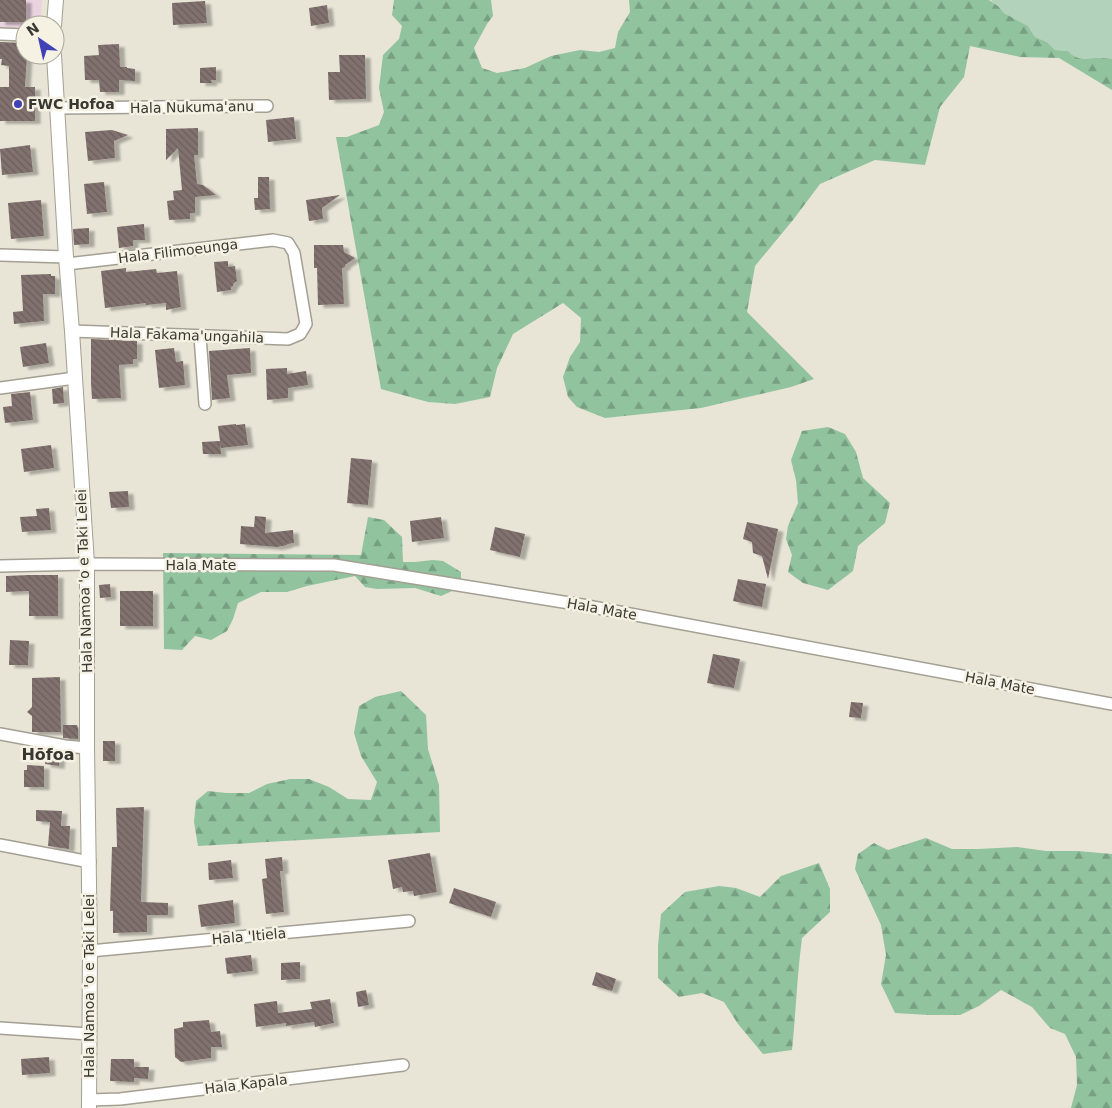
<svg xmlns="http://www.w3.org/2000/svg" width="1112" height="1108" viewBox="0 0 1112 1108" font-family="'DejaVu Sans',sans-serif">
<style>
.education{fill:#ead2de}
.grass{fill:#b3d2bb}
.forest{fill:url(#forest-firs)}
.building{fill:url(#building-back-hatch);filter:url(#shadow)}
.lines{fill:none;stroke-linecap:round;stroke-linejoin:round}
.minor-casing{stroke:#a39f92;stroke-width:14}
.tertiary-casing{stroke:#a39f92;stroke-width:16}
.minor{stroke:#fff;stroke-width:11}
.tertiary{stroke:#fff;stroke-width:14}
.poi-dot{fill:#4141b6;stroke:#f5f1e3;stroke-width:2}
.labels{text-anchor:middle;stroke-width:5;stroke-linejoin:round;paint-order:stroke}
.poi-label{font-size:14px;font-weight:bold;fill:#383731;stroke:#f5f1e3;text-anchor:start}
.street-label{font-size:14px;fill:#383731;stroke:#f5f1e3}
.quarter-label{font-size:16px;font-weight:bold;fill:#383731;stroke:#f5f1e3}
</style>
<defs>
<pattern id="forest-firs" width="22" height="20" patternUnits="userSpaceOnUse" patternTransform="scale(1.25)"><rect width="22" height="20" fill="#91c39e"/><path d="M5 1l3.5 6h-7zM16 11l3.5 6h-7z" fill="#779f81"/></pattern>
<pattern id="building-back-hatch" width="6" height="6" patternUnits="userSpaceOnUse" patternTransform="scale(1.25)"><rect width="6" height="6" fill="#81726f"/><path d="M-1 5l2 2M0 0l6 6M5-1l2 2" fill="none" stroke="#6b5e5c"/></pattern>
<filter id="shadow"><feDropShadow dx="5.5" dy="3" stdDeviation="1" flood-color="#0004"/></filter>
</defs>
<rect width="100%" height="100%" fill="#e8e4d6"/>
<path class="education" d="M 0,0 L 42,0 L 40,25 L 25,25 L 25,29 L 0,28 Z"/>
<path class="grass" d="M 992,0 L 1112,0 L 1112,59 C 1108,58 1103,58 1099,58 C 1085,58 1079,62 1068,51 L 1055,50 L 1047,42 L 1035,37 L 1028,26 L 1004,13 L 998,6 L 991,1 Z"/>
<path class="forest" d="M 394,0 L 491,0 L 493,16 L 487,24 L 474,48 L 482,68 L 497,73 L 525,68 L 551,56 L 580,50 L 599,52 L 615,48 L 618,32 L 630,12 L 629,0 L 989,0 L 998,6 L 1004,13 L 1028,26 L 1035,37 L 1047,42 L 1055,50 L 1068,51 C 1079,62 1085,58 1099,58 C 1103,58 1108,58 1112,59 L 1112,90 L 1059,58 L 1020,57 L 970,46 L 964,77 L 940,107 L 925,165 L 875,160 L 820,184 L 793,220 L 755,266 L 747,312 L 814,379 L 791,387 L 739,399 L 701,408 L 605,418 L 577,407 L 568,397 L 563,377 L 570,357 L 580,342 L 581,318 L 563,303 L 513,334 L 497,368 L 490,397 L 455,404 L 428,402 L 381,389 L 336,137 L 347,137 L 379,125 L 384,112 L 379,88 L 383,55 L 399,39 L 402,26 L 392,15 Z
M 828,427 L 845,434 L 856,452 L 863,478 L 890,503 L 885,523 L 858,546 L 853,571 L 828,590 L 803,583 L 788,572 L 792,555 L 786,539 L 788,526 L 798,503 L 796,480 L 791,460 L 802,431 Z
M 368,517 L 384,520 L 402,537 L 403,562 L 415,562 L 433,560 L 443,561 L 461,572 L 461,587 L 441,596 L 415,588 L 377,589 L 365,587 L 355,576 L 307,586 L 287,592 L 261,592 L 238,603 L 233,619 L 227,631 L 211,640 L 195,636 L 182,650 L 164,649 L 163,553 L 361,555 Z
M 401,691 L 426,715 L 428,749 L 439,785 L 440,832 L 198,846 L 194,822 L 196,801 L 208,791 L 226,793 L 249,793 L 267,784 L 290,779 L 309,779 L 329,787 L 348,799 L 371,800 L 377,782 L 361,756 L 354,733 L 359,706 L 375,697 Z
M 926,838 L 952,849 L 978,849 L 1017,847 L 1046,851 L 1078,851 L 1112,854 L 1112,1108 L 1071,1108 L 1077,1085 L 1076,1057 L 1065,1034 L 1050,1028 L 1032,1007 L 1001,990 L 979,1006 L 960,1015 L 929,1015 L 895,1013 L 881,984 L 886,955 L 881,925 L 855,869 L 858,854 L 874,843 L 888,850 Z
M 819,863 L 830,889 L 830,912 L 802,938 C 797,975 796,1012 792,1050 L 763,1054 L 738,1024 L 724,1002 L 702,993 L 679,997 L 658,978 L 658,946 L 661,914 L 685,892 L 719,886 L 736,888 L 760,897 L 781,876 Z"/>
<path class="building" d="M 0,0 L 26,0 L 26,22 L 0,22 Z
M 205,1 L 207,23 L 173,25 L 172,3 Z
M 327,5 L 329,23 L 311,26 L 309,8 Z
M 0,42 L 25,43 L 25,55 L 27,55 L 25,87 L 35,87 L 35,121 L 0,121 L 0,87 L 9,87 L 9,66 L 1,65 L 2,59 L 0,59 Z
M 119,44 L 120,67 L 127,67 L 127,68 L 135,69 L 135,81 L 119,80 L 119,92 L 100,92 L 99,80 L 85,80 L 84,56 L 99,55 L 98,45 Z
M 339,55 L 365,55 L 366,99 L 329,100 L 328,72 L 340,72 Z
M 216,67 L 216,80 L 211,80 L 212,83 L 200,83 L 200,68 Z
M 294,117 L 296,139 L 268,142 L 266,120 Z
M 198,128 L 198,155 L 194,155 L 197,184 L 203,185 L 216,195 L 195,197 L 195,213 L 190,213 L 190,219 L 169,220 L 167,201 L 174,200 L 173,191 L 182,190 L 178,148 L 166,160 L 166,129 Z
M 112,130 L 128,135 L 114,141 L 115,158 L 88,161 L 85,132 Z
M 30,145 L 33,172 L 2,175 L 0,149 Z
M 258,177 L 269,177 L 270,209 L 255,210 L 254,198 L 258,198 Z
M 104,182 L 107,212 L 87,214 L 84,184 Z
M 340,195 L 322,208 L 323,219 L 309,221 L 306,200 Z
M 41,200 L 44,236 L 11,239 L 8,203 Z
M 144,224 L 145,240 L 133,240 L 133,246 L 119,248 L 117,227 Z
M 89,228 L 89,244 L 74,245 L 73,229 Z
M 314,245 L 343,245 L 344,252 L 355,258 L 345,265 L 345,267 L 342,268 L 344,304 L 318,305 L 317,268 L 314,268 Z
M 228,261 L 228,267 L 235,266 L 237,281 L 233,284 L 233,286 L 231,287 L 231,290 L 217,292 L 214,262 Z
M 126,268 L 126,272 L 156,269 L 157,273 L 177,271 L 181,307 L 166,310 L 166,303 L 146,305 L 146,303 L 105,308 L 101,271 Z
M 51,274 L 51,276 L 55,276 L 55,294 L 43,294 L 44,321 L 14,324 L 13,312 L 23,311 L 21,275 Z
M 91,339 L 137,341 L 137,359 L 133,359 L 133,364 L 119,365 L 121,398 L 92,399 L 91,383 Z
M 46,343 L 49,363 L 23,367 L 20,347 Z
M 174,348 L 176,362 L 183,361 L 185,385 L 159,388 L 155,350 Z
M 250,348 L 251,373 L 227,375 L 230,398 L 212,400 L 209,351 Z
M 287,368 L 287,374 L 306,371 L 308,385 L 288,388 L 288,398 L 267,400 L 266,369 Z
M 63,387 L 64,403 L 53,404 L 52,389 Z
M 30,392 L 33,420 L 5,423 L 3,407 L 12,406 L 11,394 Z
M 236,424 L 236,425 L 245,424 L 248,445 L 221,448 L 220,443 L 221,454 L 203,454 L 202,442 L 220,441 L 218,426 Z
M 51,445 L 54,468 L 24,472 L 21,449 Z
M 351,458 L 372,460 L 368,505 L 347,503 Z
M 128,491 L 129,507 L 111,508 L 109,492 Z
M 49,508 L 51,530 L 22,532 L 20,517 L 37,516 L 36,509 Z
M 255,516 L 266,517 L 265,533 L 293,530 L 294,543 L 287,544 L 287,545 L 277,547 L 240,544 L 241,526 L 254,527 Z
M 441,517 L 444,538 L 412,542 L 410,521 Z
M 747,522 L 778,529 L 768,579 L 762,556 L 753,553 L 752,542 L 743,539 Z
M 495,527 L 525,534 L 520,557 L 490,550 Z
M 29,575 L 58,575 L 58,616 L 29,616 L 29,591 L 6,592 L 6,576 Z
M 738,579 L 766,584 L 762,607 L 733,601 Z
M 110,584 L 111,597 L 100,598 L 99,585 Z
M 120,591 L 153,591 L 153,626 L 120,626 Z
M 10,640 L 29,641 L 28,665 L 9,665 Z
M 713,654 L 740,659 L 734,688 L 707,683 Z
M 60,677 L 61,732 L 32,732 L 32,716 L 27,712 L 32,707 L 32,678 Z
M 851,702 L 863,703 L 861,718 L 849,717 Z
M 63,725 L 77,725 L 78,728 L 78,739 L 63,738 Z
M 103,741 L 115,741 L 115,761 L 103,761 Z
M 47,753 L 60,755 L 59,766 L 45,764 Z
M 27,765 L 44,766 L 44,787 L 24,787 L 24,770 L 27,770 Z
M 144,807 L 141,902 L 168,903 L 168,915 L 147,915 L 147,932 L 113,933 L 113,911 L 110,911 L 112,847 L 117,847 L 116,808 Z
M 36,810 L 62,811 L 61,826 L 70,826 L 69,849 L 48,846 L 50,822 L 36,821 Z
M 430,853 L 437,892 L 414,896 L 413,891 L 403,892 L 402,887 L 393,889 L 388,860 Z
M 282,857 L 283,871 L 280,871 L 284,912 L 266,914 L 262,879 L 267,878 L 265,859 Z
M 231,860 L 233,878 L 209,880 L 208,863 Z
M 454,888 L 496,902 L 491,917 L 449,903 Z
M 233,900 L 235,923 L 201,927 L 198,905 Z
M 251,955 L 253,971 L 227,974 L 225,958 Z
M 300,962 L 300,979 L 281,980 L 281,963 Z
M 596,972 L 616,979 L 612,991 L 592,985 Z
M 366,990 L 369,1005 L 358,1007 L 356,992 Z
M 330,999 L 334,1023 L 315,1027 L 314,1022 L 286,1026 L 286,1023 L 256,1027 L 254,1004 L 277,1001 L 278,1013 L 312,1009 L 310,1002 Z
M 209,1020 L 211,1032 L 220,1031 L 222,1047 L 211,1047 L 211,1058 L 181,1062 L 175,1057 L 174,1029 L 183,1027 L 183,1022 Z
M 49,1057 L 50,1073 L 22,1075 L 21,1059 Z
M 111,1059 L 134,1059 L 134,1067 L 149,1067 L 148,1079 L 134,1078 L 134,1082 L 110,1081 Z"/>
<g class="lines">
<defs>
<path id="minor" d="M 0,34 L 25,35
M 57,108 L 267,106
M 0,255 L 66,257
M 67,264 L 273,240 L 288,243 L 294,253 L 306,324 L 300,334 L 288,339 L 72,331
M 200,336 L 205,404
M 0,388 L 75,378
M 0,566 L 87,564 L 334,565 L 582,605 L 1112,704
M 0,734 L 65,746 L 87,748
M 0,845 L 90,862
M 90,951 L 409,921
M 0,1028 L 89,1034
M 89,1100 L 120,1099 L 403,1065"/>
<path id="tertiary" d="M 54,25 L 56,0
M 54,55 L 66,257 L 72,331 L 87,564 L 87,748 L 90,951 L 89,1108"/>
</defs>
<use href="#minor" class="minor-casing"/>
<use href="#tertiary" class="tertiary-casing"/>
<use href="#minor" class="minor"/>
<use href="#tertiary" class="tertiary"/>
</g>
<circle class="poi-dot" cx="18" cy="104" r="5"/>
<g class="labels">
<g class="poi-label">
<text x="28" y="109">FWC Hofoa</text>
</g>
<g class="street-label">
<text transform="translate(192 107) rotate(-1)" y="5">Hala Nukuma'anu</text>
<text transform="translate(178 251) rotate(-7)" y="5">Hala Filimoeunga</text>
<text transform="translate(187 335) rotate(2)" y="5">Hala Fakama'ungahila</text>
<text x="201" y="570">Hala Mate</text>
<text transform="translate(84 581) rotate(-92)" y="5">Hala Namoa 'o e Taki Lelei</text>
<text transform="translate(602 609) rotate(10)" y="5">Hala Mate</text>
<text transform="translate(1000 683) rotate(11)" y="5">Hala Mate</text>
<text transform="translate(249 936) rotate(-5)" y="5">Hala 'Itiela</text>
<text transform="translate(89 986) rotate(-90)" y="5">Hala Namoa 'o e Taki Lelei</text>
<text transform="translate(246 1084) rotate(-7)" y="5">Hala Kapala</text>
</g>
<g class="quarter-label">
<text x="48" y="760">Hōfoa</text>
</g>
</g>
<g transform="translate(40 40) rotate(326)"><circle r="24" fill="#f5f1e3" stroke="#a9a79c"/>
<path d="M0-4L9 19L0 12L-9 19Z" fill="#4141b6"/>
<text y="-8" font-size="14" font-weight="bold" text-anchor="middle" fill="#383731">N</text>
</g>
</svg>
